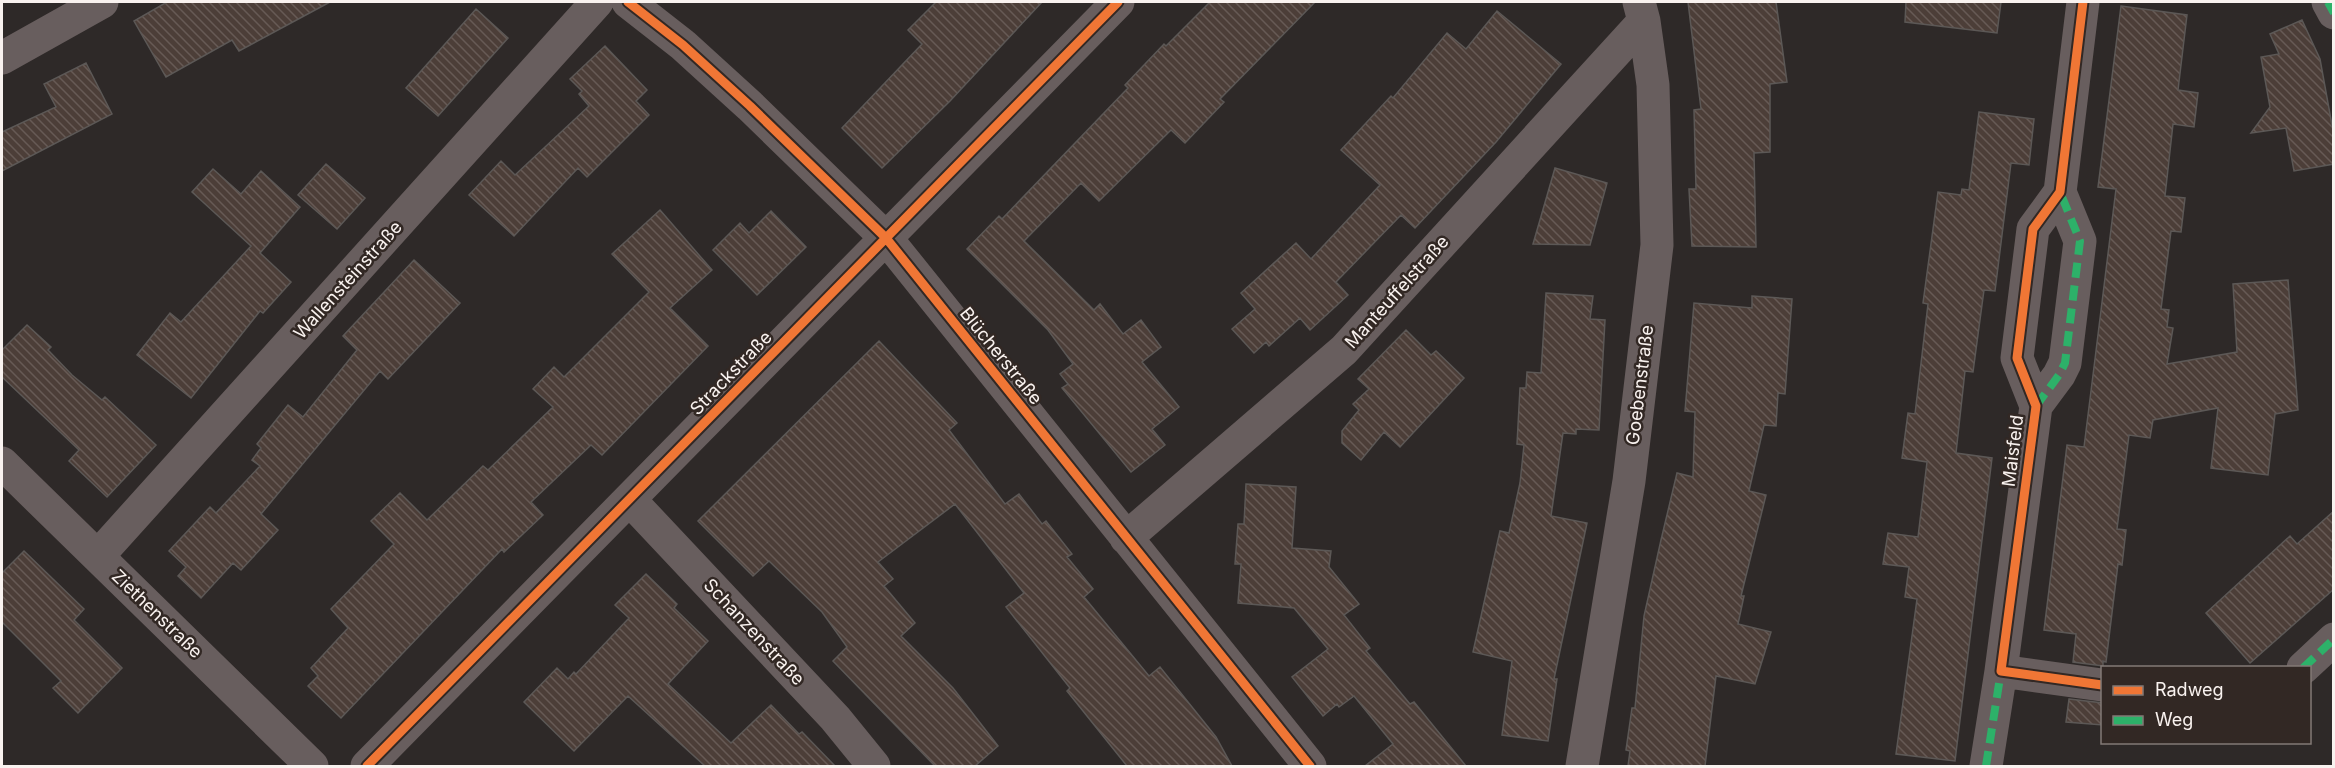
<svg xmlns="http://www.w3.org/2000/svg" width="2335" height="768" viewBox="0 0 2335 768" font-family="Inter,sans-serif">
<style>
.building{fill:url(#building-back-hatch);stroke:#5c5856;stroke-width:1.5}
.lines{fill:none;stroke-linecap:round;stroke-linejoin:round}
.minor{stroke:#685e5e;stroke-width:33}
.quiet{stroke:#2db169;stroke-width:8;stroke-dasharray:15 8;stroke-linecap:butt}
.cycleway-casing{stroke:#322824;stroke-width:13}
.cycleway{stroke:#f07635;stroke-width:9}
.labels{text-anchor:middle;stroke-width:5;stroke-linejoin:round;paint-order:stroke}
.street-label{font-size:18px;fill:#f9f2ef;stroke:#322824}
</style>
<defs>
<pattern id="building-back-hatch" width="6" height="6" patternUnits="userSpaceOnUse" patternTransform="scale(1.5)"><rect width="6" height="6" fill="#4c3e38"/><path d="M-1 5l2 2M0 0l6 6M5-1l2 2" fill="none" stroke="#675a55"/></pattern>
</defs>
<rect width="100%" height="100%" fill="#2e2928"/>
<path class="building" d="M 167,2 L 330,2 L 239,51 L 232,40 L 166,77 L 134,21 Z
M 936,2 L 1042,2 L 950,101 L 882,168 L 842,128 L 922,44 L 908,30 Z
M 1210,2 L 1315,2 L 1220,99 L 1224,102 L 1185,143 L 1171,130 L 1099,201 L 1081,183 L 1024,241 L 1094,310 L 1100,304 L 1123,334 L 1141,320 L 1161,347 L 1142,362 L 1179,407 L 1152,429 L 1165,445 L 1131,472 L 1062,388 L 1068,384 L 1060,374 L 1073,364 L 1048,330 L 967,249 L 999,216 L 1002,219 L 1128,88 L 1125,85 L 1164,44 L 1166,46 Z
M 1688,2 L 1776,2 L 1787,82 L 1770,84 L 1770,152 L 1754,153 L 1756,247 L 1692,246 L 1689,189 L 1696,189 L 1694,110 L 1701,109 Z
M 1906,2 L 2001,2 L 1997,33 L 1905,22 Z
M 2121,6 L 2187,15 L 2178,90 L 2198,93 L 2194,127 L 2173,124 L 2165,196 L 2185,198 L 2181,232 L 2171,231 L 2161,309 L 2169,310 L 2167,327 L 2173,328 L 2167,364 L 2237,352 L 2233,284 L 2288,280 L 2298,410 L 2275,414 L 2268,475 L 2211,468 L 2218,408 L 2153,420 L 2150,438 L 2129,435 L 2117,529 L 2126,530 L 2122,565 L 2118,564 L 2106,662 L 2103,661 L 2103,666 L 2073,662 L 2076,634 L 2044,630 L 2067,445 L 2084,447 L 2095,359 L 2116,189 L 2098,187 Z
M 476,9 L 508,38 L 438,116 L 406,88 Z
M 1497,11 L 1561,64 L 1496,142 L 1415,228 L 1401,215 L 1336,282 L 1348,295 L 1310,330 L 1300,318 L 1269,346 L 1266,342 L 1254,353 L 1232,329 L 1255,309 L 1241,293 L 1296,243 L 1311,259 L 1380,185 L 1341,150 L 1391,96 L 1393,98 L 1447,33 L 1466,49 Z
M 2302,20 L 2320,59 L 2334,136 L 2334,164 L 2294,171 L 2286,128 L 2251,133 L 2270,107 L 2261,57 L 2279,54 L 2270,34 Z
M 605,46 L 647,90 L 636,101 L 649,115 L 587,177 L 578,168 L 514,236 L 469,195 L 501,161 L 515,175 L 589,106 L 579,94 L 582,91 L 570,79 Z
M 86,63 L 112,114 L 2,171 L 2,132 L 56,107 L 44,84 Z
M 1979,112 L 2034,119 L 2029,165 L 2011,163 L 1995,291 L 1984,290 L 1973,372 L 1965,371 L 1956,453 L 1992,458 L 1955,761 L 1896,754 L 1917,599 L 1905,597 L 1909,567 L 1883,564 L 1888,533 L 1918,537 L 1927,462 L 1902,458 L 1908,413 L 1915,414 L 1928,304 L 1923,303 L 1938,192 L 1961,195 L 1962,189 L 1969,190 Z
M 326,164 L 365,198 L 337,229 L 298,195 Z
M 1555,168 L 1607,183 L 1590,245 L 1533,244 Z
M 213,169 L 241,194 L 261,171 L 300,207 L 260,253 L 291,282 L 263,313 L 260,311 L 191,398 L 137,355 L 170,313 L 181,322 L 251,246 L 192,192 Z
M 660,210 L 712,270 L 670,308 L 708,346 L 602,455 L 591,445 L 531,502 L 543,515 L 504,552 L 502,549 L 341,718 L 308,686 L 318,676 L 311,668 L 348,628 L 331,609 L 394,544 L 371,521 L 400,493 L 427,520 L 483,466 L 488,470 L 553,407 L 533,389 L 554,367 L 564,377 L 649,292 L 612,254 Z
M 771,211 L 806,247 L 757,295 L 713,250 L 740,223 L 749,233 Z
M 414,260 L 460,303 L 388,379 L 380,371 L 261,514 L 278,530 L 241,570 L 233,563 L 201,598 L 178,576 L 186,567 L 169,551 L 210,507 L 216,513 L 260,466 L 252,460 L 261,448 L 257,444 L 288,405 L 303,417 L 357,350 L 343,336 Z
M 1546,293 L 1593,296 L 1590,319 L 1605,320 L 1599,430 L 1576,429 L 1576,434 L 1563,433 L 1551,516 L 1587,523 L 1554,679 L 1557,679 L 1548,741 L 1502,735 L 1512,661 L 1473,652 L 1500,531 L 1509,533 L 1520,483 L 1524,445 L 1517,444 L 1520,388 L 1526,388 L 1527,372 L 1541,373 Z
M 1752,296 L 1792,299 L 1785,394 L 1778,393 L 1776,426 L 1764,425 L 1749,491 L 1766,495 L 1741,596 L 1744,596 L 1738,624 L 1771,632 L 1755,684 L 1716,676 L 1705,766 L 1628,766 L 1630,751 L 1626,750 L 1632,708 L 1635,708 L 1644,616 L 1661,540 L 1677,473 L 1693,477 L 1695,412 L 1685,411 L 1694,303 L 1752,308 Z
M 27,325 L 51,347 L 48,350 L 72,375 L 102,400 L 105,397 L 156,445 L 107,497 L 69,461 L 79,450 L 2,377 L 2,350 Z
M 1406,330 L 1431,355 L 1436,351 L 1464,378 L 1400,447 L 1384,432 L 1361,460 L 1342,443 L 1342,431 L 1359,410 L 1353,404 L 1369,389 L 1358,379 Z
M 879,341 L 957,423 L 949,430 L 1005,504 L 1019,494 L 1042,524 L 1046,521 L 1072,554 L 1067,557 L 1093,589 L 1084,597 L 1149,676 L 1160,667 L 1216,737 L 1232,766 L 1127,766 L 1067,691 L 1070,688 L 1006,607 L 1024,593 L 955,504 L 878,562 L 893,579 L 884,586 L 915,623 L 901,636 L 953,688 L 998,746 L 975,766 L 935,766 L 833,661 L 847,647 L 822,612 L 769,561 L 753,576 L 698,521 Z
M 1246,484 L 1296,487 L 1292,548 L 1331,551 L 1329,567 L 1359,604 L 1344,615 L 1370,648 L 1366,651 L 1410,704 L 1414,702 L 1466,766 L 1365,766 L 1393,744 L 1354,696 L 1339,707 L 1337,704 L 1323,716 L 1292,677 L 1328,649 L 1294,608 L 1238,603 L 1241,564 L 1235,564 L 1238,524 L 1244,524 Z
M 2334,511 L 2334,589 L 2250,663 L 2206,613 L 2290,536 L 2297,544 Z
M 24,551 L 84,609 L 74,620 L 122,668 L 78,713 L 53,688 L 61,681 L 2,622 L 2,573 Z
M 646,574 L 677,604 L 674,608 L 708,641 L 668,684 L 731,743 L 771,705 L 799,734 L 802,732 L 835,766 L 705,766 L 628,696 L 574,751 L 524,702 L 557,668 L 568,679 L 574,672 L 576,674 L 629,618 L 615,605 Z
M 2069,699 L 2103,703 L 2103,725 L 2066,722 Z"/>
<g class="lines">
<path class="minor" d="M 628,2 L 683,45 L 750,106 L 886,238 L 1310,766
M 2083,2 L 2060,192 L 2033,229 L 2017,358 L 2036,406 L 2001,671 L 2102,685
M 2328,2 L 2334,13
M 2,58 L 102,2
M 2036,406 L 2059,375 L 2065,363 L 2080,241 L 2060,192
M 2,463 L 312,766
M 630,500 L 835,718 L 874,766
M 1126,538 L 1344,350 L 1644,21
M 98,556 L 597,2
M 2303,668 L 2334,639
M 367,766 L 1118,2
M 1582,766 L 1629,481 L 1657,245 L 1653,85 L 1644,21 L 1639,2
M 1986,766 L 2001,671"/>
<path class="quiet" d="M 2328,2 L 2334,13
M 2036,406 L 2059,375 L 2065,363 L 2080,241 L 2060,192
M 2303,668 L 2334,639
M 1986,766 L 2001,671"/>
<defs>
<path id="cycleway" d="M 628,2 L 683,45 L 750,106 L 886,238 L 1310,766
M 2083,2 L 2060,192 L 2033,229 L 2017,358 L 2036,406 L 2001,671 L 2102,685
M 367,766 L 1118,2"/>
</defs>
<use href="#cycleway" class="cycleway-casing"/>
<use href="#cycleway" class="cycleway"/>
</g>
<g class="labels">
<g class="street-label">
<text transform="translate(348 280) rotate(-48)" y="6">Wallensteinstraße</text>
<text transform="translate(1397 292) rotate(-48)" y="6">Manteuffelstraße</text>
<text transform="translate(1001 356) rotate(51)" y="6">Blücherstraße</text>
<text transform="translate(731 373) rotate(-46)" y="6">Strackstraße</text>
<text transform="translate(1640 385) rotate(-83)" y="6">Goebenstraße</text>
<text transform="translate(2013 451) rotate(-83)" y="6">Maisfeld</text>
<text transform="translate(157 614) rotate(44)" y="6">Ziethenstraße</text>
<text transform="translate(754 632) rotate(47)" y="6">Schanzenstraße</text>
</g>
</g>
<rect width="2335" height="768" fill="none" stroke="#f9f2ef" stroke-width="6"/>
<rect x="2101" y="666" width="210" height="78" fill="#322824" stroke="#827975" stroke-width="1.5"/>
<rect x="2113" y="686" width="30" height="9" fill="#f07635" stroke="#827975" stroke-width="1.5"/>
<text x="2155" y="696" font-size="18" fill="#f9f2ef">Radweg</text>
<rect x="2113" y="716" width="30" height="9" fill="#2db169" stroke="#827975" stroke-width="1.5"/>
<text x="2155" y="726" font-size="18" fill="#f9f2ef">Weg</text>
</svg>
